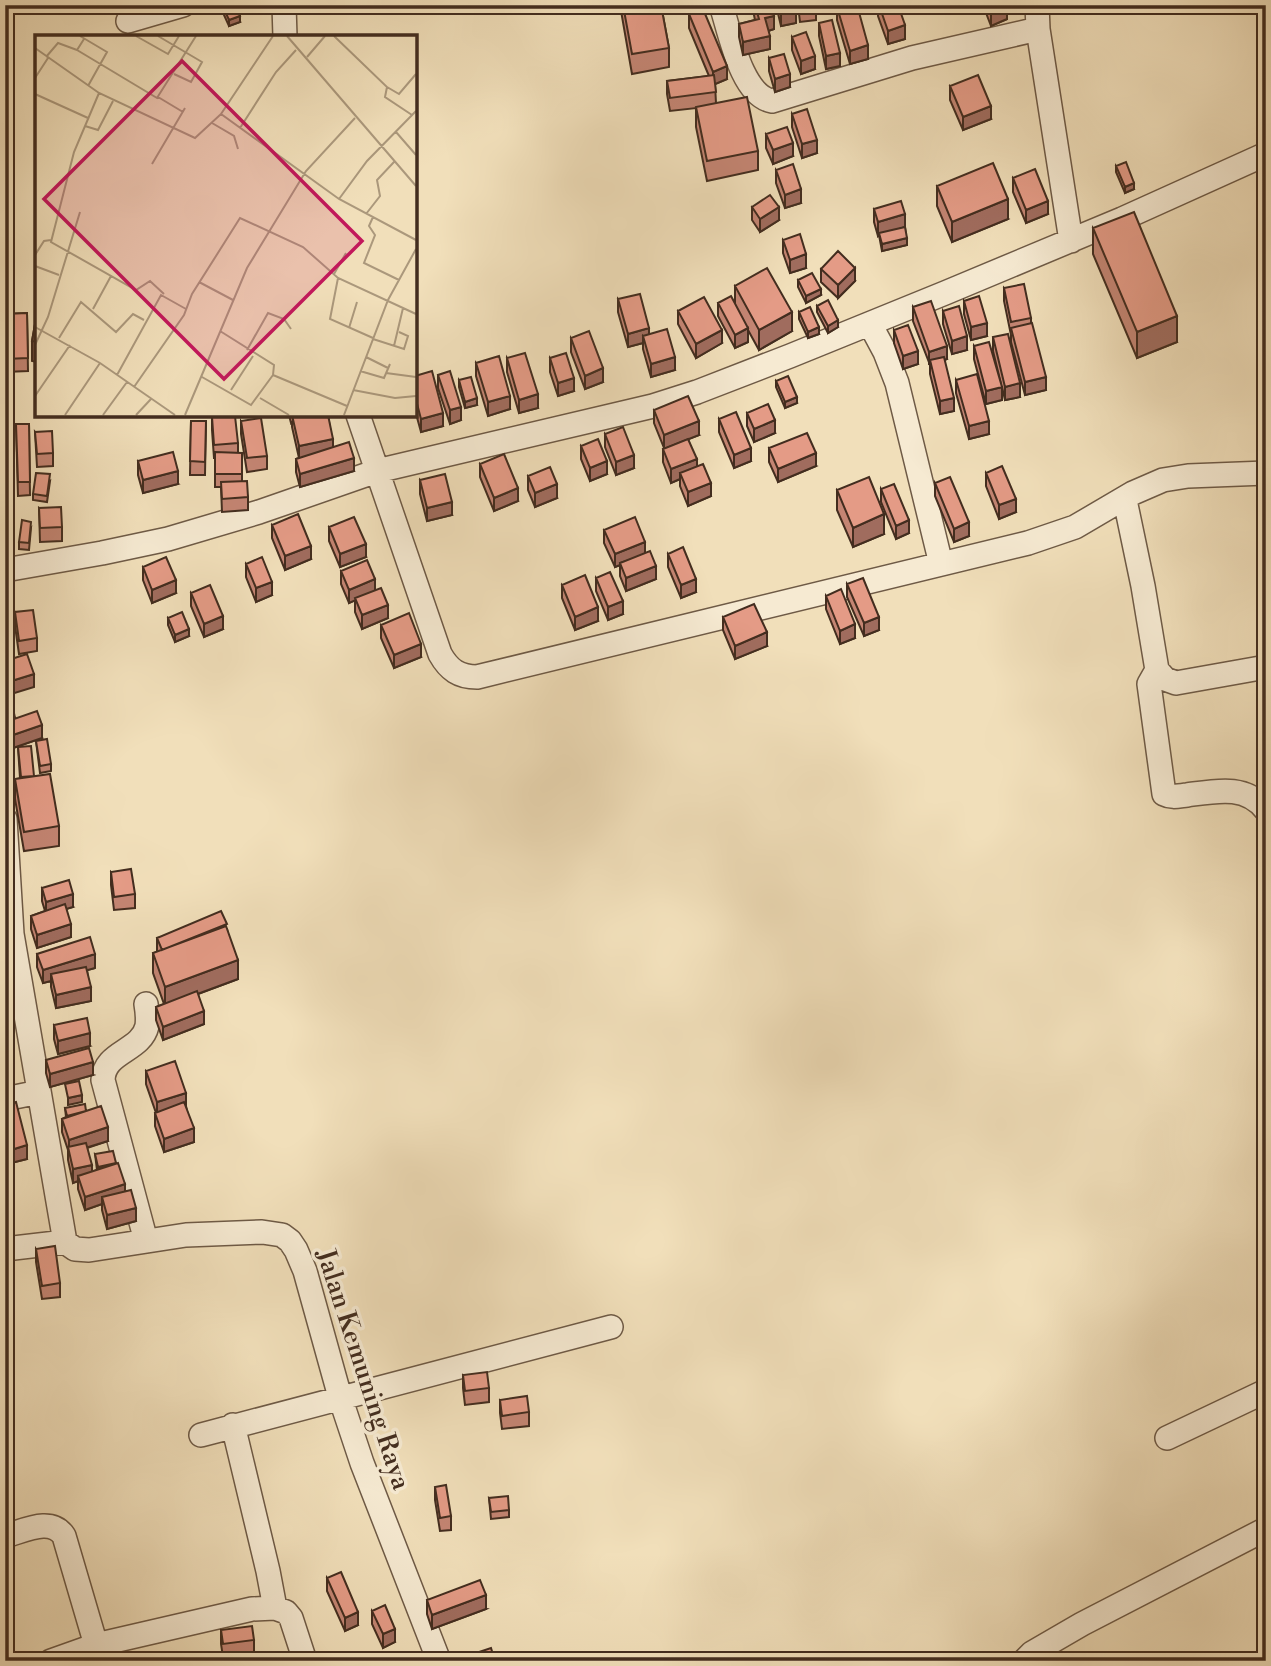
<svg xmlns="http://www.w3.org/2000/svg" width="1271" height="1666" viewBox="0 0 1271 1666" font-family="'Libre Bodoni',serif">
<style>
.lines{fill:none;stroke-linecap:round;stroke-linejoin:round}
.minor-casing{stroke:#6e5a46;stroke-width:26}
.minor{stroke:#f6ead2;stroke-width:23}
.wall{fill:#c48573;stroke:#432d1f;stroke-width:2}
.shaded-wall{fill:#a06c5e;stroke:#432d1f;stroke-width:2}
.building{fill:#e49b86;stroke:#432d1f;stroke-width:2}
.labels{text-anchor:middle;stroke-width:7;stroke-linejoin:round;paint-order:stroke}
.street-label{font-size:26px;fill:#432d1f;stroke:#f6ead2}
.inset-road{fill:none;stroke:#ab987c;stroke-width:2}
.view{fill:#c2185b;fill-opacity:0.15;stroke:#c2185b;stroke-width:3.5}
.inset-edge{fill:none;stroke:#432d1f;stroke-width:3.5}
</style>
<rect width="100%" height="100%" fill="#f1dfba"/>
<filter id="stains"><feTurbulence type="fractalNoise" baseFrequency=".00286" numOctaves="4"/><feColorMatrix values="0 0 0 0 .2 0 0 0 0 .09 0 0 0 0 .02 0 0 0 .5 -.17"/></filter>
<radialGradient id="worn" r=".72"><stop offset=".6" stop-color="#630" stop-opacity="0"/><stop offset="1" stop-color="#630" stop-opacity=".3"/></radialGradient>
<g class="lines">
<defs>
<path id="minor" d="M 284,5 L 285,37
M 721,5 C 730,32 741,95 772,101 L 912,58 L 1038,29
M 1037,5 L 1038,29 L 1071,241
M 128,21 L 183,5
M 870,324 L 885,352 L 897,383 L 941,564
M 358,415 L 440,654 C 449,670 459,677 477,677 L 1028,543 L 1075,527 L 1133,493 L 1163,480 L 1188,476 L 1266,473
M 1125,500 L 1143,586 L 1157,670 L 1165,679 L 1176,683 L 1266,667
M 5,570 L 102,553 L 168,539 L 259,512 L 377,471 L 653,406 L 697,392 L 790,356 L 945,293 L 1122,219 L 1266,154
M 1157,670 L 1149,684 L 1164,794 C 1172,798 1178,796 1187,795 C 1216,791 1246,784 1266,810
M 5,819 L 12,934 L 65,1242 L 75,1249 L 89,1250 L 186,1235 L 262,1232 L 282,1235 L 290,1241 L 296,1250 L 305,1271 L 340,1397 L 362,1463 L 439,1661
M 5,1099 L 39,1092
M 146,1241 L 103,1080 C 104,1051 141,1052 147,1026 C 148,1019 147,1010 146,1004
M 5,1249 L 65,1242
M 233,1425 L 268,1571 L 275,1608
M 201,1435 L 611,1327
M 1167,1438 L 1266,1391
M 5,1536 C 24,1531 51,1516 64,1536 L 96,1645
M 51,1661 L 96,1645 L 252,1609 L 275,1608 L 286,1612 L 291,1618 L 305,1661
M 1024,1661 L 1032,1653 L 1082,1624 L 1266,1529"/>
</defs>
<use href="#minor" class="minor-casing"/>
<use href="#minor" class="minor"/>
</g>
<path class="wall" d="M 620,5 L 661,5 L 669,48 L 669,67 L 632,74 Z
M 752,5 L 771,5 L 774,29 L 768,31 L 770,49 L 743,55 L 739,37 L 739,24 L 755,20 Z
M 776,5 L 794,5 L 796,23 L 781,26 Z
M 798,5 L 816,5 L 816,20 L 800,22 Z
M 878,5 L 898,5 L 905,39 L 888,44 L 878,16 Z
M 983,5 L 1006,5 L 1007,19 L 991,26 Z
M 837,7 L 868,59 L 850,64 L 837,20 Z
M 224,9 L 240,22 L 229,26 L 224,15 Z
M 689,14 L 727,79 L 715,84 L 716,103 L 758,151 L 758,170 L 707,181 L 696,127 L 696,108 L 670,111 L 667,94 L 667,81 L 709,76 L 689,28 Z
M 819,23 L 840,66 L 826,69 L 819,36 Z
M 792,37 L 815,69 L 801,74 L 792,50 Z
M 769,58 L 790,87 L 775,92 L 769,71 Z
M 950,86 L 991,119 L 963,130 L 950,100 Z
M 792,114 L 817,153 L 802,158 L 792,127 Z
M 766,134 L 793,156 L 773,164 L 766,148 Z
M 1116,166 L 1134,189 L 1125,193 L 1116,172 Z
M 776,170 L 801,203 L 785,208 L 776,183 Z
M 1013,178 L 1048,214 L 1026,223 L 1013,192 Z
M 937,186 L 1008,219 L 952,242 L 937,206 Z
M 752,207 L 779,220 L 760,232 L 752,220 Z
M 874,209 L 905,227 L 907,245 L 882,251 L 879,235 L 878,236 L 874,222 Z
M 1093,228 L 1177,342 L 1137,358 L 1093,254 Z
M 783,240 L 806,268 L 790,273 L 783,253 Z
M 821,269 L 855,281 L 838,298 L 821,282 Z
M 798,280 L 821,295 L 806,303 L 798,287 Z
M 735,286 L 792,331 L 759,350 L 748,330 L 748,342 L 735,348 L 718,316 L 718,303 L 735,302 Z
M 1004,288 L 1031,318 L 1031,323 L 1046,390 L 1025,395 L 1011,342 L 1011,335 L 1004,301 Z
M 618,299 L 649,334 L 675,370 L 651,377 L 643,349 L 643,343 L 628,347 L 618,312 Z
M 964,301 L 987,336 L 971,340 L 964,314 Z
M 817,306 L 838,327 L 828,333 L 817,312 Z
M 913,307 L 947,359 L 944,360 L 954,411 L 940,414 L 930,374 L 930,365 L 913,321 Z
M 678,311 L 722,343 L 696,358 L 678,324 Z
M 943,311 L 967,350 L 952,354 L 943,324 Z
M 799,312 L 819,334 L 808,338 L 799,319 Z
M 27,313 L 28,371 L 5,372 L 5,314 Z
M 37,313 L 37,362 L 32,361 L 32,341 Z
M 894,330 L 918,364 L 903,369 L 894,343 Z
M 993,337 L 1020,397 L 1005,400 L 1002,387 L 1002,400 L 986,404 L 974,359 L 974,346 L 1001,384 L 993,351 Z
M 571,338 L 603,382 L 585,389 L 571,352 Z
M 507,358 L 538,408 L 519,413 L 507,372 Z
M 550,358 L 574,391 L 558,396 L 550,372 Z
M 476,363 L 510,409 L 488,416 L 476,376 Z
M 438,375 L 461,420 L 450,424 L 438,388 Z
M 415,376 L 443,426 L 421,432 L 415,410 Z
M 459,380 L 477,405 L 465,408 L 459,387 Z
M 956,380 L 989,434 L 969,439 L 956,393 Z
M 776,381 L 797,403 L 785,408 L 776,387 Z
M 654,410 L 699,435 L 688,439 L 697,466 L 711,496 L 688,506 L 680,486 L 680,479 L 671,483 L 663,462 L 663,449 L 664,448 L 654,423 Z
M 747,413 L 775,433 L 754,442 L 747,426 Z
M 289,415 L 328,415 L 333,447 L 354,471 L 300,487 L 296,472 L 296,459 L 299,458 L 292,427 L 292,422 L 291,423 Z
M 212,417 L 238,443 L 238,453 L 242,453 L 242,481 L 248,497 L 248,510 L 222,512 L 221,487 L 215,487 L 215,458 L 214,458 L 212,430 Z
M 719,419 L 751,461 L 734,468 L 719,432 Z
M 191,421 L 206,421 L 205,475 L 190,475 Z
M 241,421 L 267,456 L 267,469 L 247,472 L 241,434 Z
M 16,424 L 29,424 L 30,495 L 18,496 Z
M 35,432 L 53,453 L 53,466 L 37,467 Z
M 605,434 L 634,468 L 616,475 L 605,447 Z
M 581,446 L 607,474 L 590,481 L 581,459 Z
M 769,448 L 816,466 L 778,482 L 769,462 Z
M 138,461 L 178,484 L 143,493 L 138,475 Z
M 480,464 L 518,501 L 494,511 L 480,477 Z
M 986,473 L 1016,512 L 999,519 L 986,486 Z
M 528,476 L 557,498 L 535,507 L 528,490 Z
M 420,480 L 452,515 L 427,521 L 420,494 Z
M 50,481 L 47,502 L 33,500 L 33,494 Z
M 935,483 L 969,536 L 954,542 L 935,496 Z
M 881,489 L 909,533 L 896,539 L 881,502 Z
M 837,490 L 884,534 L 853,547 L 837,510 Z
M 39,508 L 62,527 L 62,541 L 40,542 Z
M 272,525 L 311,559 L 285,570 L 272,538 Z
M 329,527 L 366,557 L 340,567 L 329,541 Z
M 31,528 L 29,550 L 19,549 L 19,542 Z
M 604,530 L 645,553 L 656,579 L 626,591 L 620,576 L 620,565 L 615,567 L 604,543 Z
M 668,554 L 696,592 L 681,598 L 668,567 Z
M 246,564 L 272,595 L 256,602 L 246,577 Z
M 143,567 L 176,593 L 152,603 L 143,580 Z
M 341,571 L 375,590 L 388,618 L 362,629 L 355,612 L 355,600 L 349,603 L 341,584 Z
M 596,578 L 623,614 L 608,620 L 596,591 Z
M 847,584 L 879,630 L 864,636 L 847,597 Z
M 562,585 L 598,621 L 575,630 L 562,598 Z
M 191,593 L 223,629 L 204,637 L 191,606 Z
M 826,596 L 855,638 L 840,644 L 826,609 Z
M 5,602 L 10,634 L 10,647 L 5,648 Z
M 15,612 L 37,638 L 37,651 L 19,654 L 15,626 Z
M 723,617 L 767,646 L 735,659 L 723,630 Z
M 168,618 L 189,636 L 175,642 L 168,625 Z
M 381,625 L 421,657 L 394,668 L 381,638 Z
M 5,699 L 15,718 L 42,738 L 13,748 L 8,734 L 8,726 L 5,726 Z
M 36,741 L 51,764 L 51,771 L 40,773 Z
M 18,747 L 59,826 L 59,846 L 24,851 L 15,799 L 15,779 L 20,778 Z
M 111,872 L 135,894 L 135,908 L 114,910 L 111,885 Z
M 42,888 L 73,907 L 66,909 L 71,937 L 37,948 L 31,929 L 31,916 L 45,911 L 42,901 Z
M 227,929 L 238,979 L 198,994 L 204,1024 L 163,1040 L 156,1020 L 156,1007 L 164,1004 L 153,973 L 153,953 L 157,952 L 157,938 Z
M 37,954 L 95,968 L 87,970 L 91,1001 L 56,1008 L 51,987 L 51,981 L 43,983 L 37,967 Z
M 54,1025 L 90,1046 L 58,1054 L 54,1039 Z
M 46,1060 L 93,1075 L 50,1087 L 46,1073 Z
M 146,1071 L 186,1106 L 194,1142 L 164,1152 L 155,1126 L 155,1113 L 156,1113 L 146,1084 Z
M 5,1105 L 27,1159 L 11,1163 L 5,1143 Z
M 65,1108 L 86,1111 L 108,1141 L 87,1148 L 92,1172 L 97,1170 L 95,1154 L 116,1164 L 136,1221 L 107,1229 L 102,1210 L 102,1204 L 85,1210 L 78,1189 L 78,1181 L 73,1183 L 68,1160 L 68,1150 L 62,1132 L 62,1119 L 66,1117 Z
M 36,1249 L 60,1283 L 60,1297 L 42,1299 L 36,1262 Z
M 463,1375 L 489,1388 L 489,1402 L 465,1405 L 463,1388 Z
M 500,1400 L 529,1412 L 529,1426 L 502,1429 L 500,1413 Z
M 435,1487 L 451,1516 L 451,1530 L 440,1531 L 435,1500 Z
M 489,1498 L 509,1510 L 509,1517 L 491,1519 Z
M 327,1578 L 358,1625 L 345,1631 L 327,1591 Z
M 427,1600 L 486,1609 L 432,1629 L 427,1614 Z
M 372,1611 L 395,1642 L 383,1648 L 372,1624 Z
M 221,1630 L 254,1640 L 254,1653 L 223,1657 L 221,1644 Z"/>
<path class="shaded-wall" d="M 313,5 L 328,5 L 313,12 Z
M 1007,6 L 1007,19 L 991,26 L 991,13 Z
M 796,10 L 796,23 L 781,26 L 781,13 Z
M 240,16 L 240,22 L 229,26 L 229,20 Z
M 774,16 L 774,29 L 765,32 L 765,18 Z
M 905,25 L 905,39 L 888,44 L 888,31 Z
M 770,36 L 770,49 L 743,55 L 743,42 Z
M 868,45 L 868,59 L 850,64 L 850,51 Z
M 840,53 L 840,66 L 826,69 L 826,56 Z
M 815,56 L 815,69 L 801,74 L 801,61 Z
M 727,66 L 727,79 L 713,85 L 713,72 Z
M 790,74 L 790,87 L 775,92 L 775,79 Z
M 991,106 L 991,119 L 963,130 L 963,117 Z
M 817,140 L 817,153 L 802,158 L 802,144 Z
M 793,143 L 793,156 L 773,164 L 773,150 Z
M 1134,183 L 1134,189 L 1125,193 L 1125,187 Z
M 801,189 L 801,203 L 785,208 L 785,195 Z
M 1008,199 L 1008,219 L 952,242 L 952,222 Z
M 1048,201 L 1048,214 L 1026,223 L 1026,210 Z
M 779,207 L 779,220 L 760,232 L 760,219 Z
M 905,214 L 905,227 L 878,236 L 878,222 Z
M 907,238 L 907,245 L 882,251 L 882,244 Z
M 806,254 L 806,268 L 790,273 L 790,260 Z
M 855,268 L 855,281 L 838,298 L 838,285 Z
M 821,289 L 821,295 L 806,303 L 806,296 Z
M 792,312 L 792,331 L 759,350 L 759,330 Z
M 1177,316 L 1177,342 L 1137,358 L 1137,332 Z
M 838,320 L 838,327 L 828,333 L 828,326 Z
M 987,323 L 987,336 L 971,340 L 971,327 Z
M 819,327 L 819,334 L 808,338 L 808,332 Z
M 649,328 L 649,341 L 643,336 L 643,343 L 628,347 L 628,334 Z
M 748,328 L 748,342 L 735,348 L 735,335 Z
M 722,330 L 722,343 L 696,358 L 696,344 Z
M 967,336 L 967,350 L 952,354 L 952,341 Z
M 947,346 L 947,359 L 931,365 L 930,360 L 929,365 L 929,352 Z
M 918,351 L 918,364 L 903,369 L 903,356 Z
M 675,357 L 675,370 L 651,377 L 651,364 Z
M 603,368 L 603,382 L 585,389 L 585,376 Z
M 1046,377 L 1046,390 L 1025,395 L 1025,382 Z
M 574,378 L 574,391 L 558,396 L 558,383 Z
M 1020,383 L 1020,397 L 1005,400 L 1005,387 Z
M 1002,387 L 1002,400 L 986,404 L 986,391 Z
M 538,394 L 538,408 L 519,413 L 519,400 Z
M 510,396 L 510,409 L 488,416 L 488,402 Z
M 797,397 L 797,403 L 785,408 L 785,402 Z
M 477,398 L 477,405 L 465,408 L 465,402 Z
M 954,398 L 954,411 L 940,414 L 940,401 Z
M 461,407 L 461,420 L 450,424 L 450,410 Z
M 443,413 L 443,426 L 421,432 L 421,419 Z
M 775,420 L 775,433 L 754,442 L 754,429 Z
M 699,421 L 699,435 L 664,449 L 664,435 Z
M 989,421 L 989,434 L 969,439 L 969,426 Z
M 333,439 L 333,452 L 299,459 L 299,446 Z
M 751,448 L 751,461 L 734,468 L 734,455 Z
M 816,453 L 816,466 L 778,482 L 778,469 Z
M 634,455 L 634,468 L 616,475 L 616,462 Z
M 354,458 L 354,471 L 300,487 L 300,474 Z
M 697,459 L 697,472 L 680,473 L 680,479 L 671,483 L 671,469 Z
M 607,461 L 607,474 L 590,481 L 590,468 Z
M 178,471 L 178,484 L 143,493 L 143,480 Z
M 711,483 L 711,496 L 688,506 L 688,492 Z
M 557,484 L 557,498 L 535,507 L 535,493 Z
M 518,488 L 518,501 L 494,511 L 494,498 Z
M 1016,499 L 1016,512 L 999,519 L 999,505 Z
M 452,502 L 452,515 L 427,521 L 427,508 Z
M 884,514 L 884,534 L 853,547 L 853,528 Z
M 909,520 L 909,533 L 896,539 L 896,526 Z
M 969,522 L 969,536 L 954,542 L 954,529 Z
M 645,542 L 645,555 L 620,563 L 620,565 L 615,567 L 615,554 Z
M 11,544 L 11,551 L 5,552 L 5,546 Z
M 366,544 L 366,557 L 340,567 L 340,554 Z
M 311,546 L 311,559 L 285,570 L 285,556 Z
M 656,566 L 656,579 L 626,591 L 626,578 Z
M 375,579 L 375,592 L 349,603 L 349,590 Z
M 696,579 L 696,592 L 681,598 L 681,585 Z
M 176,580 L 176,593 L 152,603 L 152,590 Z
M 272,582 L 272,595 L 256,602 L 256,588 Z
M 623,601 L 623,614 L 608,620 L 608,607 Z
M 388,605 L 388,618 L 362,629 L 362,615 Z
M 598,607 L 598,621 L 575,630 L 575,617 Z
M 223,616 L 223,629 L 204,637 L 204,624 Z
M 879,617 L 879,630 L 864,636 L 864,623 Z
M 855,624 L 855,638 L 840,644 L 840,631 Z
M 189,629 L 189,636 L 175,642 L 175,635 Z
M 767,632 L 767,646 L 735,659 L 735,646 Z
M 421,644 L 421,657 L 394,668 L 394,655 Z
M 34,674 L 34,687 L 5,696 L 5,683 Z
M 42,725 L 42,738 L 13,748 L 13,735 Z
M 73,894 L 73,907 L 46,915 L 46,902 Z
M 71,924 L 71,937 L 37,948 L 37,935 Z
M 95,954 L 95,968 L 53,980 L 51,974 L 51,981 L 43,983 L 43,970 Z
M 238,960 L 238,979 L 165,1006 L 165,987 Z
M 91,987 L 91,1001 L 56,1008 L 56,995 Z
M 204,1011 L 204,1024 L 163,1040 L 163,1027 Z
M 90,1033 L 90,1046 L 58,1054 L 58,1041 Z
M 93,1062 L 93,1075 L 50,1087 L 50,1074 Z
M 186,1093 L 186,1106 L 157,1116 L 157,1102 Z
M 82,1095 L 82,1102 L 68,1105 L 68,1098 Z
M 108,1127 L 108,1141 L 69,1153 L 69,1140 Z
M 194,1128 L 194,1142 L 164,1152 L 164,1139 Z
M 27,1145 L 27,1159 L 11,1163 L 11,1150 Z
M 116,1163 L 116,1169 L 98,1173 L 98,1167 Z
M 92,1165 L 92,1178 L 78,1176 L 78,1181 L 73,1183 L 73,1169 Z
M 125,1184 L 125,1197 L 102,1197 L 102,1204 L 85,1210 L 85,1197 Z
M 136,1208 L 136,1221 L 107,1229 L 107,1215 Z
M 486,1595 L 486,1609 L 432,1629 L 432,1615 Z
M 358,1612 L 358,1625 L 345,1631 L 345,1618 Z
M 395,1629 L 395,1642 L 383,1648 L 383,1634 Z"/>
<path class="building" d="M 232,5 L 235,5 L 240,16 L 229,20 L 224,9 Z
M 623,5 L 661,5 L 669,48 L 632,54 Z
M 755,5 L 771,5 L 774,16 L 765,18 L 770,36 L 743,42 L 739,24 L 759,19 Z
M 779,5 L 794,5 L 796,10 L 781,13 Z
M 800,5 L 816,5 L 816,7 L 800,9 Z
M 841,5 L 857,5 L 868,45 L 850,51 L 837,7 Z
M 879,5 L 898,5 L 905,25 L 888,31 Z
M 988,5 L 1006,5 L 1007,6 L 991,13 Z
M 703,9 L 727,66 L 713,72 L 689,14 Z
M 832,20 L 840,53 L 826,56 L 819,23 Z
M 806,32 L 815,56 L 801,61 L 792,37 Z
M 784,54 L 790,74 L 775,79 L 769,58 Z
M 714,75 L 716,92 L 670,98 L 667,81 Z
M 978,75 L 991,106 L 963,117 L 950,86 Z
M 747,97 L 758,151 L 707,161 L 696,107 Z
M 807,109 L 817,140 L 802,144 L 792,114 Z
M 787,127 L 793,143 L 773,150 L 766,134 Z
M 1126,162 L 1134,183 L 1125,187 L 1116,166 Z
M 993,163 L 1008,199 L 952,222 L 937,186 Z
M 793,164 L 801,189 L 785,195 L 776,170 Z
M 1035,169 L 1048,201 L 1026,210 L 1013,178 Z
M 770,195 L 779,207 L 760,219 L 752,207 Z
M 901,201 L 905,214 L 878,222 L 874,209 Z
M 1134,212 L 1177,316 L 1137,332 L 1093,228 Z
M 905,227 L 907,238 L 882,244 L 879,233 Z
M 800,234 L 806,254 L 790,260 L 783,240 Z
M 838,251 L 855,268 L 838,285 L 821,269 Z
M 767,268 L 792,312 L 759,330 L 735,286 Z
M 812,273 L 821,289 L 806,296 L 798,280 Z
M 1024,284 L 1031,318 L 1011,322 L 1004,288 Z
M 640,294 L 649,328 L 628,334 L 618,299 Z
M 731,296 L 748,328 L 735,335 L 718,303 Z
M 979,296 L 987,323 L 971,327 L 964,301 Z
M 704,297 L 722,330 L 696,344 L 678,311 Z
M 828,300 L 838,320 L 828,326 L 817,306 Z
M 931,301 L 947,346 L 929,352 L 913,307 Z
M 959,306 L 967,336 L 952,341 L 943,311 Z
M 810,307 L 819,327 L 808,332 L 799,312 Z
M 27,313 L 28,358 L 5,359 L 5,314 Z
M 37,313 L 37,342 L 32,341 Z
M 1032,323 L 1046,377 L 1025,382 L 1011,328 Z
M 908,325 L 918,351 L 903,356 L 894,330 Z
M 667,329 L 675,357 L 651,364 L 643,336 Z
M 589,331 L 603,368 L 585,376 L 571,338 Z
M 1008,334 L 1020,383 L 1005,387 L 993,337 Z
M 989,342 L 1002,387 L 986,391 L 974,346 Z
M 525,353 L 538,394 L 519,400 L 507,358 Z
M 566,353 L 574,378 L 558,383 L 550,358 Z
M 499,356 L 510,396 L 488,402 L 476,363 Z
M 944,357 L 954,398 L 940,401 L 930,360 Z
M 432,371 L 443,413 L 421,419 L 415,396 L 415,376 Z
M 450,371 L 461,407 L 450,410 L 438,375 Z
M 977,374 L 989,421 L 969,426 L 956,380 Z
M 788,376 L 797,397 L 785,402 L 776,381 Z
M 471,377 L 477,398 L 465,402 L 459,380 Z
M 688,396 L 699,421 L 664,435 L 654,410 Z
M 768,404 L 775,420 L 754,429 L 747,413 Z
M 736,412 L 751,448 L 734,455 L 719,419 Z
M 292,415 L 328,415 L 333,439 L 299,446 Z
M 235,416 L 238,443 L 214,445 L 212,417 Z
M 261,418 L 267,456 L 247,458 L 241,421 Z
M 191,421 L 206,421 L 205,462 L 190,461 Z
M 16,424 L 29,424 L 30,482 L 18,482 Z
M 623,427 L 634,455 L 616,462 L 605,434 Z
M 52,431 L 53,453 L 37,454 L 35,432 Z
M 807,433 L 816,453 L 778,469 L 769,448 Z
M 598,439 L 607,461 L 590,468 L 581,446 Z
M 688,439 L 697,459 L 671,469 L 663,449 Z
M 349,442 L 354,458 L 300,474 L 296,459 Z
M 173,452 L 178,471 L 143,480 L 138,461 Z
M 215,452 L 242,453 L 242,474 L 215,474 Z
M 504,454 L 518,488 L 494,498 L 480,464 Z
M 703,464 L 711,483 L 688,492 L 680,473 Z
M 1002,466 L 1016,499 L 999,505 L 986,473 Z
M 550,467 L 557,484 L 535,493 L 528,476 Z
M 36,473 L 50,474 L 47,496 L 33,494 Z
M 445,474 L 452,502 L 427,508 L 420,480 Z
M 869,477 L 884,514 L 853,528 L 837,490 Z
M 950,477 L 969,522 L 954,529 L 935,483 Z
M 247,481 L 248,497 L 222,499 L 221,482 Z
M 894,484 L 909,520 L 896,526 L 881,489 Z
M 61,507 L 62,527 L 40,528 L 39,508 Z
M 298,514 L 311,546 L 285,556 L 272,525 Z
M 354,517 L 366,544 L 340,554 L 329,527 Z
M 635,517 L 645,542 L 615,554 L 604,530 Z
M 22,520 L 31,522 L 29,543 L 19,542 Z
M 10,537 L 11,544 L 5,546 L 5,538 Z
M 683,547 L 696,579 L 681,585 L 668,554 Z
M 650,551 L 656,566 L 626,578 L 620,563 Z
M 166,557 L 176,580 L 152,590 L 143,567 Z
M 262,557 L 272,582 L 256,588 L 246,564 Z
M 367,560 L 375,579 L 349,590 L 341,571 Z
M 610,572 L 623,601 L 608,607 L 596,578 Z
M 585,575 L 598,607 L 575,617 L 562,585 Z
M 863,578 L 879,617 L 864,623 L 847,584 Z
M 210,585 L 223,616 L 204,624 L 191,593 Z
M 381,588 L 388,605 L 362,615 L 355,598 Z
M 841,589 L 855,624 L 840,631 L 826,596 Z
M 5,602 L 10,634 L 5,635 Z
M 754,604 L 767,632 L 735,646 L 723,617 Z
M 33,610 L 37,638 L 19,641 L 15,612 Z
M 182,612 L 189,629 L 175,635 L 168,618 Z
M 409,613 L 421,644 L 394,655 L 381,625 Z
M 27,654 L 34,674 L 5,683 L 5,661 Z
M 11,698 L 15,718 L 5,719 L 5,699 Z
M 37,711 L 42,725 L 13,735 L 8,721 Z
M 47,739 L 51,764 L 40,766 L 36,741 Z
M 31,746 L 34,776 L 21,777 L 18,747 Z
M 50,774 L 59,826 L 24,832 L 15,779 Z
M 131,869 L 135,894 L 114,897 L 111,872 Z
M 69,880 L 73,894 L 46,902 L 42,888 Z
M 65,904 L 71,924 L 37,935 L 31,916 Z
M 221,911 L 227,924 L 162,950 L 157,938 Z
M 226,926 L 238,960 L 165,987 L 153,953 Z
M 90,937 L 95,954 L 43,970 L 37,954 Z
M 86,967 L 91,987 L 56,995 L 51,974 Z
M 197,991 L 204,1011 L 163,1027 L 156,1007 Z
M 87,1018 L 90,1033 L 58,1041 L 54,1025 Z
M 89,1048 L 93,1062 L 50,1074 L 46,1060 Z
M 175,1061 L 186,1093 L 157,1102 L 146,1071 Z
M 79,1081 L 82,1095 L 68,1098 L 65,1084 Z
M 16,1102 L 27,1145 L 11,1150 L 5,1130 L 5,1105 Z
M 184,1102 L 194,1128 L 164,1139 L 155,1113 Z
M 85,1104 L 86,1111 L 67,1116 L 65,1108 Z
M 101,1106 L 108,1127 L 69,1140 L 62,1119 Z
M 86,1143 L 92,1165 L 73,1169 L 68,1147 Z
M 113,1151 L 116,1163 L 98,1167 L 95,1154 Z
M 118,1163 L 125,1184 L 85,1197 L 78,1176 Z
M 131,1190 L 136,1208 L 107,1215 L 102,1197 Z
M 55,1246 L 60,1283 L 42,1286 L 36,1249 Z
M 487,1372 L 489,1388 L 465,1391 L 463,1375 Z
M 527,1396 L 529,1412 L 502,1416 L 500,1400 Z
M 446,1485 L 451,1516 L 440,1518 L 435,1487 Z
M 508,1496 L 509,1510 L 491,1512 L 489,1498 Z
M 341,1572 L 358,1612 L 345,1618 L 327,1578 Z
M 480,1580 L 486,1595 L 432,1615 L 427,1600 Z
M 385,1605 L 395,1629 L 383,1634 L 372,1611 Z
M 252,1626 L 254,1640 L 223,1644 L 221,1630 Z
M 491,1648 L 495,1661 L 452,1661 Z"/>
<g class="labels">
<g class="street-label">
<text transform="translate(364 1369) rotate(72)" y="9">Jalan Kemuning Raya</text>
</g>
</g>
<g transform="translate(35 35)">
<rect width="382" height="382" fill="#f1dfba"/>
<path class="inset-road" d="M 45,1 L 72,17 L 53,51M 101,1 L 133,19 L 144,1M 123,1 L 167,27 L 156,47 L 139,39M 252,1 L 381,151M 299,1 L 352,52 L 350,62 L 377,80M 0,13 L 64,58 L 160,103 L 186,79 L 304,164 L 381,205M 42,15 L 122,63 L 161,1M 11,22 L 23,8 L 42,15 L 49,4M 272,22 L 290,1M 0,43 L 13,23M 352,52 L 364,59 L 381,39M 64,58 L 39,117 L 16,207 L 101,255 L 115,246 L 129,259M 0,59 L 53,83M 123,62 L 148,77M 186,79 L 238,1M 177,88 L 199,101 L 203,114M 50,91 L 63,95 L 78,66M 205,93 L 241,37 L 261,15M 361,97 L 381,120M 117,129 L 150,73M 304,164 L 332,126 L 381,76M 331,179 L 345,161 L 342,145 L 359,127M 338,182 L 334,191 L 340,200 L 329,228 L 364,245M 0,220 L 9,206 L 16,205M 0,231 L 24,240M 299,239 L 311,218M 303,243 L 295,284 L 338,303M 164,247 L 198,265M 58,274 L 76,241M 0,292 L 65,328 L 140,380M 314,293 L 322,267M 24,303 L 46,267 L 81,297 L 98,279 L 109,285M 338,304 L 369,314 L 373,301 L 364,297M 0,310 L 13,282 L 45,177M 359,311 L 368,273M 212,315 L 233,278 L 249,284 L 256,294M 331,322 L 353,333M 325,336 L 349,343 L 355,329M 351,338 L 381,342M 82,340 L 126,260 L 151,274M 238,340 L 312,371M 167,342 L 216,370 L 238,340 L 239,330 L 185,296M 99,352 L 149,280 L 157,259 L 205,183 L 268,212 L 303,243 L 381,279M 196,355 L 218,321M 318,355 L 360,363 L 381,361M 0,361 L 35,310M 225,363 L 254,380M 30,380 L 65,328M 68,380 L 92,347M 101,380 L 116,364M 150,380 L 212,233 L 271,136 L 320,83M 309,380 L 353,265 L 381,214"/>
<path class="view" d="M 147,26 L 327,206 L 189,344 L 9,164 Z"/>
<rect width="382" height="382" class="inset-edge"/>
</g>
<rect width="1271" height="1666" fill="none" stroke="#f1dfba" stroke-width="28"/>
<rect x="7" y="7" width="1257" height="1652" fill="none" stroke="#432d1f" stroke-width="3.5"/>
<rect x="14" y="14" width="1243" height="1638" fill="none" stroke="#432d1f" stroke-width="2"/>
<rect width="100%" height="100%" filter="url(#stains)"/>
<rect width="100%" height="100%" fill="url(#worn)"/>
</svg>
